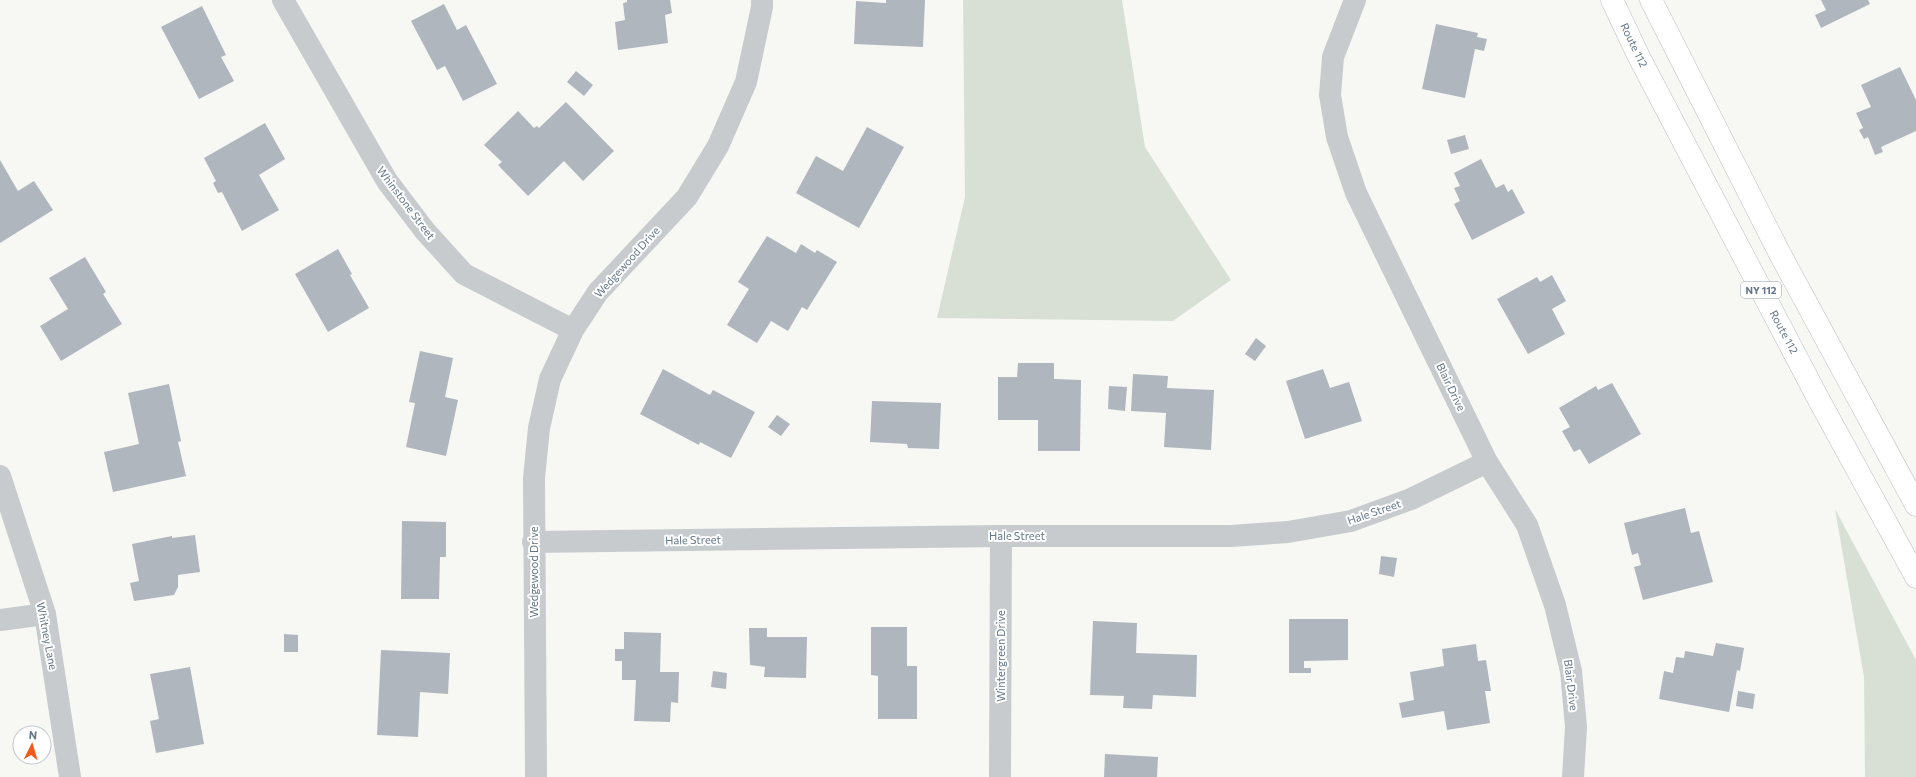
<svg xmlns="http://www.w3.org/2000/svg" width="1916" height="777" viewBox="0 0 1916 777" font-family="Commissioner,sans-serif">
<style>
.green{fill:#d8e0d5}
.building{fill:#afb6bd}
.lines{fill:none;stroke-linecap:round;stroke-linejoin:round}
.primary-casing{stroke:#babec2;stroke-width:23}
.street{stroke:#c7cbce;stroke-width:22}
.primary{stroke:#fff;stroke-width:22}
.labels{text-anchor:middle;stroke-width:4;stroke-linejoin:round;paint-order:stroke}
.shield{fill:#fff;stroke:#929fac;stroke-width:1}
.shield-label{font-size:10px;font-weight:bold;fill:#647688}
.street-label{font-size:11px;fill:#647688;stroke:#fff}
</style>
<rect width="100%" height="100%" fill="#f7f8f4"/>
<path class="green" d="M 963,0 L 1122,0 L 1145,147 L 1231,280 L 1173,321 L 937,318 L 965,197 Z
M 1835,509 L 1916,660 L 1916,777 L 1865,777 L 1864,677 Z"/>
<path class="building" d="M 627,0 L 670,0 L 672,13 L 665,15 L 668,43 L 618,50 L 615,22 L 625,20 L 623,3 L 627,2 Z
M 886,0 L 925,0 L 923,47 L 854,44 L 856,1 L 886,3 Z
M 1821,0 L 1868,0 L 1870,4 L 1821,28 L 1815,15 L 1826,10 Z
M 444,4 L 457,30 L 466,25 L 497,84 L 463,101 L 445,66 L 437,70 L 411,21 Z
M 202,6 L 226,55 L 221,57 L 234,81 L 199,99 L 161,27 Z
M 1436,24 L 1478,33 L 1477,37 L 1487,39 L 1484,51 L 1475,49 L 1465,98 L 1422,89 Z
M 1900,67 L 1916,100 L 1916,131 L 1881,147 L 1883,152 L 1875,155 L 1868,137 L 1864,139 L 1859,130 L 1863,128 L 1856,113 L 1871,107 L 1861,85 Z
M 576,71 L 593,85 L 584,96 L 567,82 Z
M 566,102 L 614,151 L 583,181 L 564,161 L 528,196 L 498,165 L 502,162 L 484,145 L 518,111 L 534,128 L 537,126 L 539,128 Z
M 265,123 L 285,159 L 259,175 L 279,210 L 242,231 L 222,192 L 218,193 L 213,183 L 216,181 L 204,158 Z
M 867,127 L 904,147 L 859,228 L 796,193 L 816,156 L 843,171 Z
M 1465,135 L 1469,149 L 1451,154 L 1447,140 Z
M 1481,159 L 1496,188 L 1504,184 L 1508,192 L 1512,189 L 1525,213 L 1472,240 L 1454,204 L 1460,201 L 1454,188 L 1460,186 L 1454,173 Z
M 0,160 L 18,191 L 34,181 L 53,210 L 0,243 Z
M 767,236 L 796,253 L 801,244 L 815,253 L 817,250 L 837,262 L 807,310 L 802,307 L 788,331 L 771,321 L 757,343 L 727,325 L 749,289 L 738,282 Z
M 338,249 L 352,274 L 350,275 L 369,308 L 328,332 L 295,274 Z
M 85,257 L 106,292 L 103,294 L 122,324 L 61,361 L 40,326 L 68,309 L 49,278 Z
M 1552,275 L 1566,301 L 1552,309 L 1565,334 L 1528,354 L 1497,299 L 1537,277 L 1540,282 Z
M 1256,338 L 1266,346 L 1255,361 L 1245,354 Z
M 420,351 L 453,358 L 445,397 L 458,400 L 446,456 L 406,447 L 415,403 L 409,402 Z
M 1018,363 L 1054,363 L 1054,379 L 1081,380 L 1080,451 L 1038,451 L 1038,420 L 998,420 L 998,377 L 1017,377 Z
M 663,369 L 710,395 L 713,390 L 755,412 L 731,458 L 700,442 L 699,445 L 640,414 Z
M 1323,369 L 1330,388 L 1349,382 L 1362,421 L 1305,439 L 1286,381 Z
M 1133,374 L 1168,376 L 1167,388 L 1214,390 L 1211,450 L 1164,447 L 1166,413 L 1131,411 Z
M 1612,383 L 1641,434 L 1589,464 L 1580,449 L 1574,452 L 1562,431 L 1570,427 L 1559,408 L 1596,386 L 1598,390 Z
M 169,384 L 181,441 L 178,442 L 186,476 L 113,492 L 104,452 L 139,444 L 128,393 Z
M 1109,386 L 1127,387 L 1125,411 L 1108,409 Z
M 872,401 L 941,403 L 939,449 L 908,448 L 907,444 L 870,442 Z
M 777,415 L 790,424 L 781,436 L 768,427 Z
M 1685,508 L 1691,533 L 1699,531 L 1713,582 L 1643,600 L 1634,567 L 1641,565 L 1638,553 L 1632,555 L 1624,523 Z
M 402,521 L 446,522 L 446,557 L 440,557 L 439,599 L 401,599 Z
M 195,535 L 200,572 L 178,575 L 178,587 L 174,595 L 134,601 L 130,583 L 139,581 L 132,544 L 172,536 L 172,538 Z
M 1381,556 L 1397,558 L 1394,577 L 1379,574 Z
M 1289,619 L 1348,619 L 1348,660 L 1304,661 L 1304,668 L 1311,668 L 1311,673 L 1289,673 Z
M 1093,621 L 1137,623 L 1136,653 L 1197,655 L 1196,697 L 1153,695 L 1152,709 L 1123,708 L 1124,696 L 1090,695 Z
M 871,627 L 907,627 L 907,666 L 917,666 L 917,719 L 878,719 L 878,676 L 871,675 Z
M 749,628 L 767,628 L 767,637 L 807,637 L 806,678 L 764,677 L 765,667 L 750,665 Z
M 624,632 L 661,633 L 660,672 L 679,672 L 678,703 L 671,702 L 670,722 L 634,721 L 636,680 L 622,680 L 622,661 L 615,661 L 615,649 L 624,649 Z
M 284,634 L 298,635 L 298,652 L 284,652 Z
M 1716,643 L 1744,648 L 1740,671 L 1737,670 L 1729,712 L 1659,699 L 1664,671 L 1673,673 L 1676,657 L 1684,658 L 1685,651 L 1713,656 Z
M 1476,644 L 1478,661 L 1486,660 L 1491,691 L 1485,691 L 1490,723 L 1447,730 L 1444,711 L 1402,718 L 1399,703 L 1414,700 L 1410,672 L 1444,666 L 1442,649 Z
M 381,650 L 450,653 L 448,694 L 420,692 L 418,737 L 377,735 Z
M 190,667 L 204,744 L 156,753 L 150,721 L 159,719 L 150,674 Z
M 713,671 L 727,673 L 726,689 L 711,687 Z
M 1738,691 L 1755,694 L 1753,709 L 1736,706 Z
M 1105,754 L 1158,757 L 1157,777 L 1104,777 Z"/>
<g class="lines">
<defs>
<path id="primary" d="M 1612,0 L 1639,57 L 1820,402 L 1916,577
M 1651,0 L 1781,256 L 1916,505"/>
</defs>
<use href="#primary" class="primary-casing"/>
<path class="street" d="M 283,0 L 387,181 L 425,231 L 464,274 L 573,330
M 1355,0 L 1333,57 L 1330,95 L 1337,137 L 1356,193 L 1487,462 L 1527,525 L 1555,605 L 1571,671 L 1576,727 L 1573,777
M 0,476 L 45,614 L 70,777
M 533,542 L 1001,536 L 1231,536 L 1288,532 L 1351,521 L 1411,499 L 1487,462
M 0,620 L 45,614
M 536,777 L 534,478 L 539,428 L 550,379 L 573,330 L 598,292 L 687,197 L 718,146 L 746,82 L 762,7 L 762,0
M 1000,777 L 1001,536"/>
<use href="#primary" class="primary"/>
</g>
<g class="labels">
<rect class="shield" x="1741" y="282" width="40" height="16" rx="3"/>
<g class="shield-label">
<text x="1761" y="294">NY 112</text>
</g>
<g class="street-label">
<text transform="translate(1634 45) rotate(64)" y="4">Route 112</text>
<text transform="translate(406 203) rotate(53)" y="4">Whinstone Street</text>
<text transform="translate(627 262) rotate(-48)" y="4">Wedgewood Drive</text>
<text transform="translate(1784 332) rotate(62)" y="4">Route 112</text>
<text transform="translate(1451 387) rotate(64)" y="4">Blair Drive</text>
<text transform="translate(1374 512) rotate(-19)" y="4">Hale Street</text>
<text x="1017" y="540">Hale Street</text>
<text transform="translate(693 540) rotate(-1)" y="4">Hale Street</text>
<text transform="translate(534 572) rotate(-90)" y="4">Wedgewood Drive</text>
<text transform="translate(47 636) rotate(79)" y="4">Whitney Lane</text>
<text transform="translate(1001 656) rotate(-90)" y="4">Wintergreen Drive</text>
<text transform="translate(1571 685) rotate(83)" y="4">Blair Drive</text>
</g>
</g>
<g transform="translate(32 745) rotate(5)"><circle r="19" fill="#ffffff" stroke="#c1c8cf"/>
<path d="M0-3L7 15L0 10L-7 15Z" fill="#f15c1b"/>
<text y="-6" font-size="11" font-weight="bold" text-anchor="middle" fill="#647688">N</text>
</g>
</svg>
